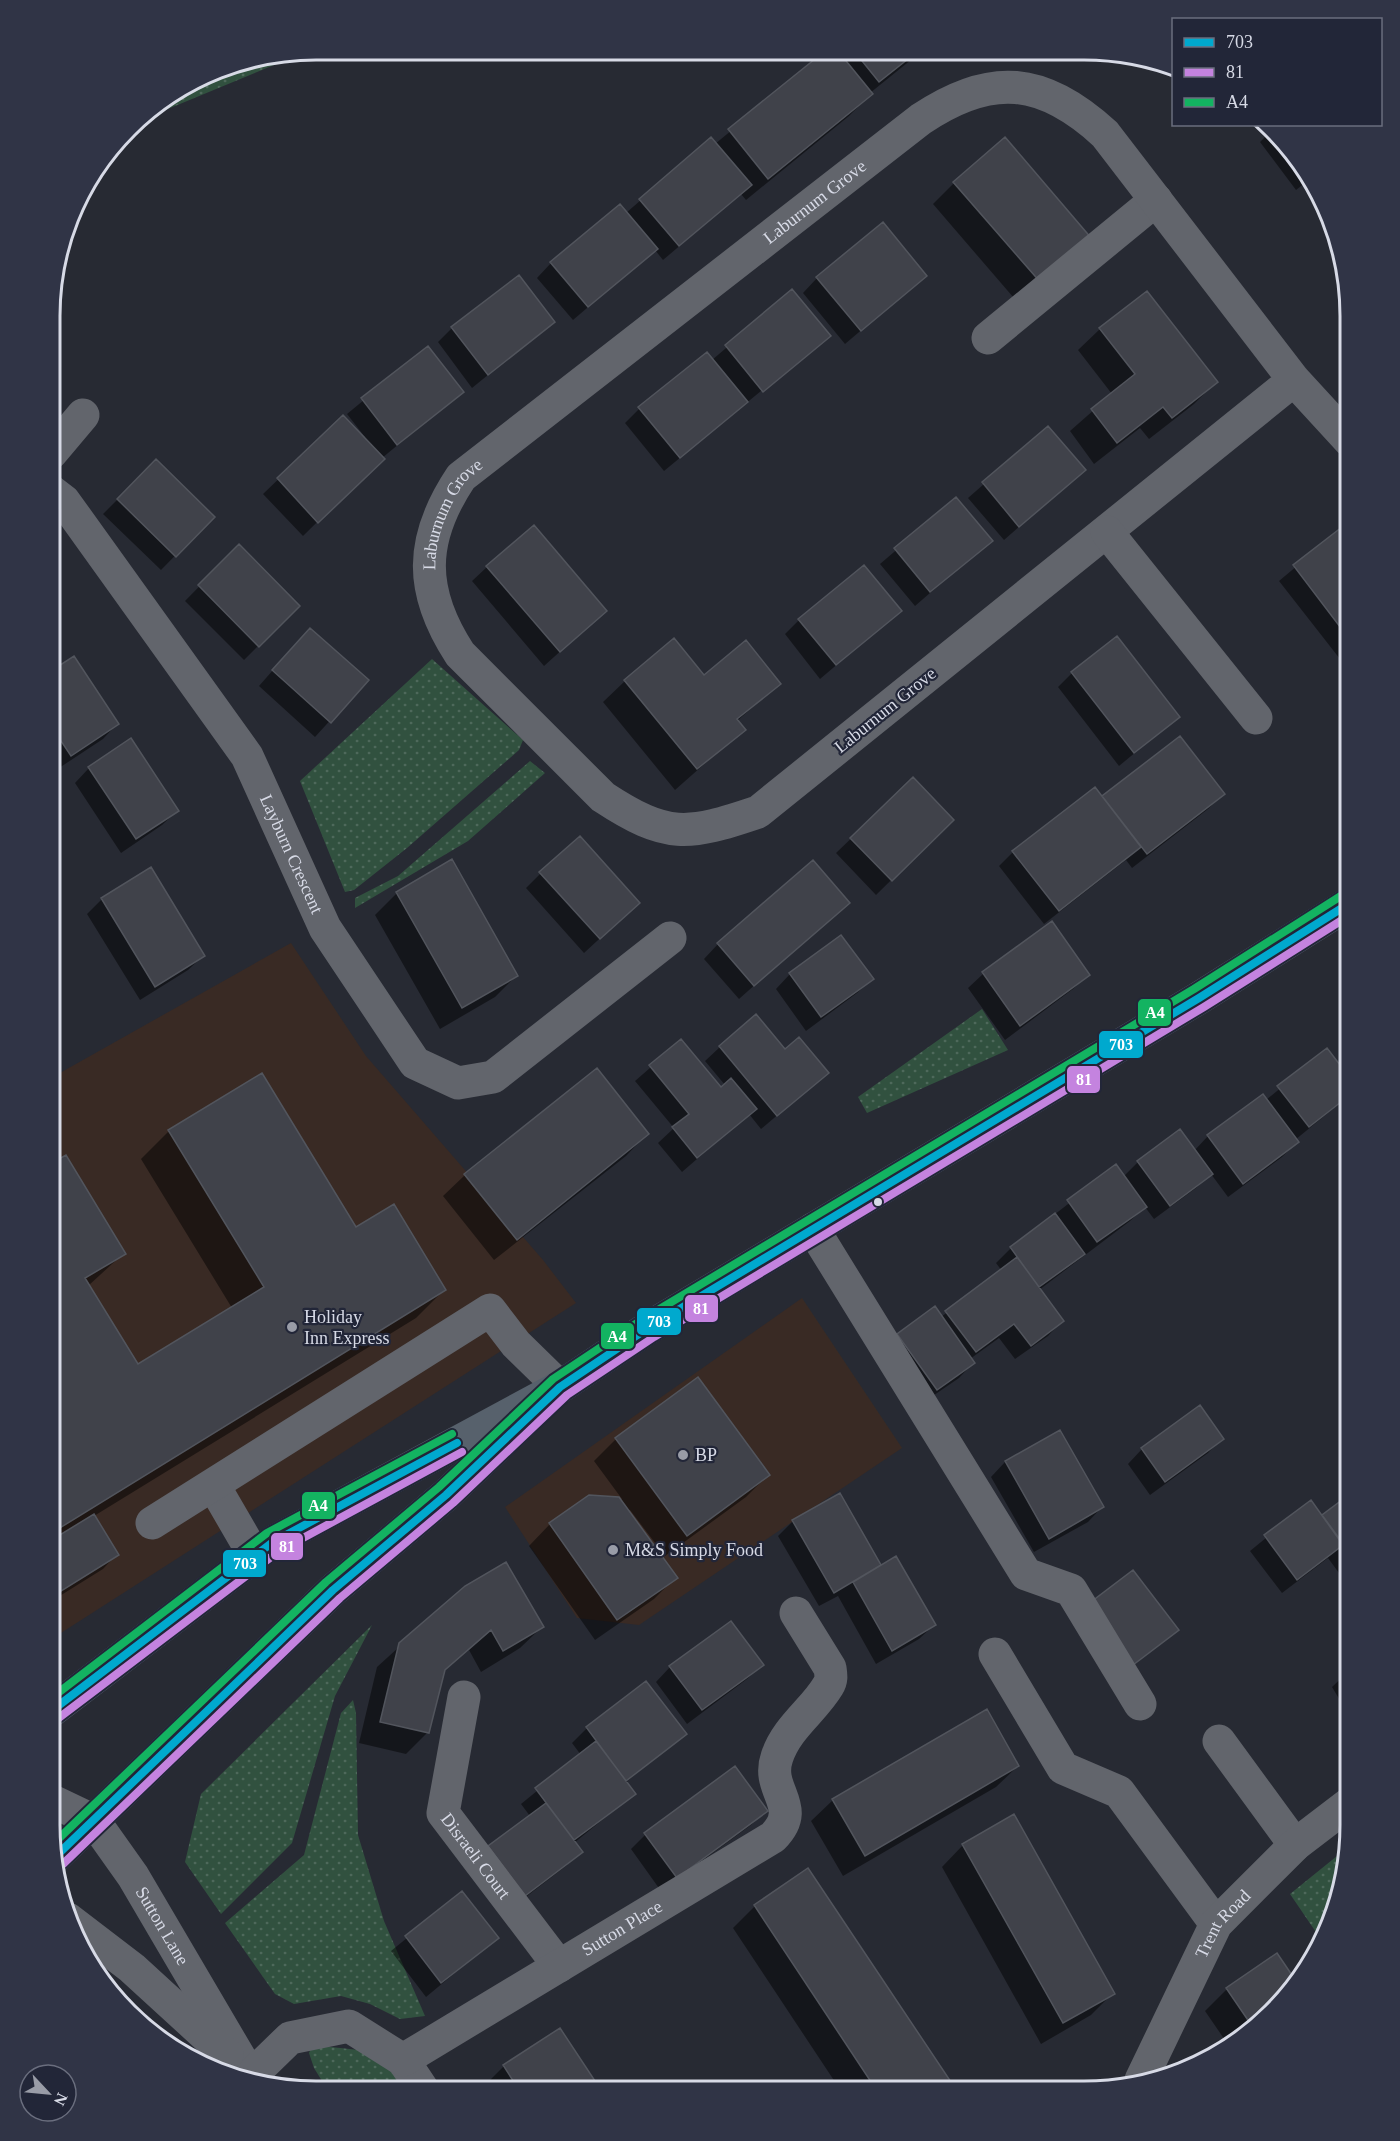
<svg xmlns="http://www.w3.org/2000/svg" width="1400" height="2141" viewBox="0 0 1400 2141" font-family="'Times New Roman',serif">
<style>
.commercial{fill:#392a24}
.grass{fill:url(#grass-dots)}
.shadow{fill:#0007}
.building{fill:#40424a;stroke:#52555d;stroke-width:1.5}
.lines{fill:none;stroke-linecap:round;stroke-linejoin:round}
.minor{stroke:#62656c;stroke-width:33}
.highway{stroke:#57616c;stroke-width:33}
.bus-1-casing{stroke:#222638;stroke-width:12}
.bus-2-casing{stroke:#222638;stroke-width:12}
.bus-3-casing{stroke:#222638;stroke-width:12}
.bus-1{stroke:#00a9ce;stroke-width:8}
.bus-2{stroke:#c483df;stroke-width:8}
.bus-3{stroke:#13b361;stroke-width:8}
.bus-dot{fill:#d7dae6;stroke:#222638;stroke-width:2}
.poi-dot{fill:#999ca7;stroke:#222638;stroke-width:2}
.labels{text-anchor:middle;stroke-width:4.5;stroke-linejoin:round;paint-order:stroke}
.street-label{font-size:18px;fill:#d7dae6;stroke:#222638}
.poi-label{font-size:18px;fill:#d7dae6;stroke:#222638;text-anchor:start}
.rim{fill:none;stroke:#d7dae6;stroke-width:3}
.line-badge{stroke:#222638;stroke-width:2}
.badge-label{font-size:16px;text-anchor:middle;font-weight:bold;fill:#fff}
</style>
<defs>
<pattern id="grass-dots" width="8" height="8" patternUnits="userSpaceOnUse" patternTransform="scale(1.5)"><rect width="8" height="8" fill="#31513f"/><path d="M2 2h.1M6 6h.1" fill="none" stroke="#4e695b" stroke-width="1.8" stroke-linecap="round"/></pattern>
</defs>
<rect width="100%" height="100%" fill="#272a33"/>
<path class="commercial" d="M 291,943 L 366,1056 L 543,1260 L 576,1303 L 50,1640 L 51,1078 Z
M 802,1298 L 902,1448 L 639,1625 L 577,1618 L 505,1507 Z"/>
<path class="grass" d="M 308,51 L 134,123 L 140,116 L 214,70 Z
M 432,659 L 523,740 L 519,750 L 407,848 L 354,890 L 345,892 L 300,781 Z
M 530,761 L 545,773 L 468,841 L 355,908 L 355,898 L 398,876 Z
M 982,1009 L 1008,1050 L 867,1113 L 858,1097 Z
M 372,1625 L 335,1696 L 292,1843 L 221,1914 L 185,1862 L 201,1794 Z
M 353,1700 L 356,1713 L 358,1835 L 384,1921 L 425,2016 L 400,2019 L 370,2004 L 341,1996 L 294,2004 L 275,1994 L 225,1923 L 304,1855 L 341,1713 Z
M 1337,1856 L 1344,1866 L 1330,1927 L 1322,1941 L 1290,1894 Z
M 312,2045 L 359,2050 L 397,2071 L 415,2090 L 363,2089 L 358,2082 L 348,2089 L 327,2089 L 314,2068 L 309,2053 Z"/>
<path class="shadow" d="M 822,51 L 922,51 L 870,93 L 871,94 L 849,116 L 746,200 L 741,194 L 663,260 L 655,250 L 573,320 L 537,278 L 551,263 L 626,213 L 711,139 L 715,144 L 820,57 L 818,54 Z
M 1272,130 L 1295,153 L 1310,179 L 1296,190 L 1260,142 Z
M 954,183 L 1090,239 L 1019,304 L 933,204 Z
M 925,276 L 845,344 L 803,293 L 817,278 Z
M 792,292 L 829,335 L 664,471 L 625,423 L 639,409 L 712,360 Z
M 553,322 L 472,388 L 438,342 L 452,328 Z
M 1100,329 L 1216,382 L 1194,404 L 1149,439 L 1140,428 L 1094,464 L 1070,431 L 1112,394 L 1078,350 Z
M 427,348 L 462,392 L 382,458 L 303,536 L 263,494 L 343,417 L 364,439 L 365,437 L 347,414 Z
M 1048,428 L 1084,470 L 1004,540 L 968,498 Z
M 156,461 L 213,517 L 161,570 L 103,514 Z
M 956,499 L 991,540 L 915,606 L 880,564 Z
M 1341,529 L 1350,541 L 1350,650 L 1340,659 L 1279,581 Z
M 239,546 L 298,606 L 244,660 L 185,601 Z
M 487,567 L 605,611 L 544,666 L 472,581 Z
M 900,611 L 820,679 L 785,634 L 799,620 Z
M 51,620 L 55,626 L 51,630 Z
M 295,645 L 366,681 L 315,737 L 259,686 Z
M 51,673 L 117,724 L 103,739 L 56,770 L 51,762 Z
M 1072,673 L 1178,717 L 1119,766 L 1058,687 Z
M 704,677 L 779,684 L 737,721 L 744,729 L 675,790 L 603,702 L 625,681 Z
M 1180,738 L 1223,794 L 1208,809 L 1132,868 L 1126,860 L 1044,924 L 999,866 L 1013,852 L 1102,798 Z
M 89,768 L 177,811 L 162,825 L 121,853 L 75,783 Z
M 913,779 L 952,820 L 876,895 L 836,853 Z
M 451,862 L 517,975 L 495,997 L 440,1029 L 375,915 L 397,893 Z
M 541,873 L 623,917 L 584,953 L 526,888 Z
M 102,899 L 203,956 L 188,970 L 140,1000 L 87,914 Z
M 848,902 L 739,999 L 704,959 L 718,944 Z
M 1051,924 L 1088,975 L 1073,989 L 1005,1040 L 968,988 L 983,974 Z
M 790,974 L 872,979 L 857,993 L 806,1031 L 776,989 Z
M 681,1041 L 721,1089 L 725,1085 L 705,1061 L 720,1047 L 785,1051 L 827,1073 L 761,1129 L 749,1114 L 682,1172 L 658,1143 L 674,1128 L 635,1081 Z
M 1327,1050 L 1350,1081 L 1350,1095 L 1295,1140 L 1297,1142 L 1282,1157 L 1228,1197 L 1211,1174 L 1196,1188 L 1154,1219 L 1145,1207 L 1130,1221 L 1039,1290 L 1062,1321 L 1048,1336 L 1015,1359 L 999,1338 L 970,1359 L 973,1363 L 959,1378 L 921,1404 L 898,1335 L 941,1317 L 1002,1271 L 996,1263 L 1011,1248 L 1116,1167 L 1123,1177 L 1138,1162 L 1180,1131 L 1194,1151 L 1208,1136 L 1266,1100 Z
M 261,1075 L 356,1229 L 444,1290 L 416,1318 L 94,1516 L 117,1554 L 103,1569 L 50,1602 L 50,1166 L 124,1253 L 88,1286 L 137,1366 L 232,1308 L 141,1159 L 169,1131 Z
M 647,1134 L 626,1156 L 494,1260 L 443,1196 L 465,1175 Z
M 1059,1432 L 1102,1507 L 1088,1522 L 1034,1552 L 991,1477 L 1005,1462 Z
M 1222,1438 L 1208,1453 L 1150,1495 L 1128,1464 L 1142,1449 Z
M 616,1439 L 768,1475 L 746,1497 L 665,1556 L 630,1510 L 628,1511 L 676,1577 L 654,1599 L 595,1640 L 529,1546 L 550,1524 L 590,1496 L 622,1499 L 594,1461 Z
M 839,1495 L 880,1567 L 934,1625 L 919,1639 L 876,1664 L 838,1596 L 819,1606 L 778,1536 L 793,1521 Z
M 1350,1496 L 1350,1565 L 1339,1573 L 1328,1558 L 1282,1593 L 1250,1551 L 1310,1502 L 1322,1517 Z
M 1132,1572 L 1177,1629 L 1118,1678 Z
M 465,1587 L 542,1627 L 520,1648 L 481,1672 L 469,1650 L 442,1673 L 428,1732 L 406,1754 L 359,1743 L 377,1667 Z
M 762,1665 L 747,1679 L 687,1724 L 656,1682 L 670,1667 Z
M 1350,1670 L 1350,1717 L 1332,1687 Z
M 646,1683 L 685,1734 L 625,1783 L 634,1794 L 574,1843 L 581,1852 L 566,1866 L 509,1910 L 530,1816 L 521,1804 L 581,1755 L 572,1743 L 587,1728 Z
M 1018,1766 L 996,1787 L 843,1876 L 811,1821 L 833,1800 Z
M 766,1811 L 751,1825 L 661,1891 L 631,1849 L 645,1835 Z
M 963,1845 L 1113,1993 L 1091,2015 L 1041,2044 L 942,1867 Z
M 808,1870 L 955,2091 L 841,2091 L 733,1928 L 755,1906 Z
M 462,1893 L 497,1938 L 426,1997 L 391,1951 Z
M 1277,1955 L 1297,1985 L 1247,2036 L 1229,2046 L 1205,2011 L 1227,1989 Z
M 559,2030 L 599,2090 L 495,2090 L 489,2081 L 504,2066 Z"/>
<path class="building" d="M 825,51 L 838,51 L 873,94 L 768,179 L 728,129 Z
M 854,51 L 918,51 L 879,82 Z
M 711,137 L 752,185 L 679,246 L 639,199 Z
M 1005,137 L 1092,239 L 1041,283 L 953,182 Z
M 620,204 L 658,249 L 588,307 L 550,262 Z
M 883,222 L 927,276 L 861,331 L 816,277 Z
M 519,275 L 555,322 L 488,375 L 451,327 Z
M 792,289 L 831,336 L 763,392 L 725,345 Z
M 1147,291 L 1218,382 L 1172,418 L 1163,407 L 1117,443 L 1091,409 L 1135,374 L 1099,328 Z
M 428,346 L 464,392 L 397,445 L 361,398 Z
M 707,352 L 748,402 L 680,458 L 638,407 Z
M 343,415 L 385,459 L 318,523 L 277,478 Z
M 1048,426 L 1086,470 L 1019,527 L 982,482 Z
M 156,459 L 215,517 L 176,557 L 117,499 Z
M 956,497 L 993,541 L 930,592 L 894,548 Z
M 534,525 L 607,611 L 560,652 L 486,566 Z
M 1342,527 L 1350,538 L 1350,640 L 1293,565 Z
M 239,544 L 300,606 L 259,647 L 198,585 Z
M 864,565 L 902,611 L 836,665 L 798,619 Z
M 310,628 L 369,680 L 331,723 L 272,670 Z
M 1117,636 L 1180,717 L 1134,753 L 1071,672 Z
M 674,638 L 704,675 L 746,640 L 781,684 L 737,719 L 746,730 L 697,769 L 624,680 Z
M 74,656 L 119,724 L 71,756 L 51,726 L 51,671 Z
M 1180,736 L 1225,794 L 1147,854 L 1102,796 Z
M 131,738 L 179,811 L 136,839 L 88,767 Z
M 913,777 L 954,820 L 892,881 L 850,838 Z
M 1095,787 L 1141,847 L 1059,911 L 1012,851 Z
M 580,836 L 640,903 L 600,939 L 539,872 Z
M 452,859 L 518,976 L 462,1008 L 396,892 Z
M 813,860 L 850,903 L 754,986 L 717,943 Z
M 151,867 L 205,956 L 155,987 L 101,898 Z
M 1052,921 L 1090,975 L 1020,1026 L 982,972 Z
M 841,935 L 874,979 L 821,1017 L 789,973 Z
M 756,1014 L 785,1049 L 799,1037 L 829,1073 L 777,1116 L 719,1046 Z
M 681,1039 L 721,1087 L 731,1078 L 757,1109 L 697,1158 L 672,1127 L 689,1114 L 649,1065 Z
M 1327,1048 L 1350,1078 L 1350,1095 L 1309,1127 L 1277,1086 Z
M 597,1068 L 649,1134 L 517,1240 L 464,1174 Z
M 262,1073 L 356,1227 L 394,1204 L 446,1290 L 50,1534 L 50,1421 L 57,1417 L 50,1406 L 50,1164 L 66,1155 L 126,1254 L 85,1278 L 138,1364 L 264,1287 L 168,1130 Z
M 1263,1094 L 1299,1142 L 1243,1184 L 1207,1135 Z
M 1180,1129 L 1213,1174 L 1170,1206 L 1137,1161 Z
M 1116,1164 L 1147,1207 L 1097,1242 L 1067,1200 Z
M 1055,1213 L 1085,1254 L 1039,1287 L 1010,1247 Z
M 1017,1257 L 1064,1321 L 1031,1346 L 1014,1324 L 976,1352 L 945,1311 Z
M 935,1306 L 975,1363 L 937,1390 L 897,1334 Z
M 698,1377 L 770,1475 L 687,1536 L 615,1438 Z
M 1200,1405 L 1224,1439 L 1165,1482 L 1141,1448 Z
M 1060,1430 L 1104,1507 L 1049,1539 L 1005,1461 Z
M 840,1493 L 881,1565 L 834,1593 L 792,1520 Z
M 1350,1494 L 1350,1553 L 1322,1515 Z
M 589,1495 L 619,1497 L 678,1578 L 617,1620 L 549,1523 Z
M 1311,1500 L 1343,1545 L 1297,1580 L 1264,1535 Z
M 94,1514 L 119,1555 L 50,1598 L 50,1541 Z
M 896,1556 L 936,1625 L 892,1651 L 853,1582 Z
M 506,1562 L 544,1627 L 503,1651 L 491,1630 L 445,1670 L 429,1733 L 380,1722 L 399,1643 L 465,1586 Z
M 1133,1570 L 1179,1630 L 1133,1665 L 1087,1605 Z
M 731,1621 L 764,1665 L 702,1710 L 669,1666 Z
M 646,1681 L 687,1734 L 626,1781 L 586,1727 Z
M 987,1709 L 1019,1766 L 865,1856 L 832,1799 Z
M 596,1741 L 636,1794 L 574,1840 L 535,1788 Z
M 735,1766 L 768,1811 L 677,1878 L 644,1833 Z
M 546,1803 L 583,1852 L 525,1896 L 488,1846 Z
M 1014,1814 L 1115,1994 L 1063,2023 L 962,1844 Z
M 808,1868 L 957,2091 L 877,2091 L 754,1905 Z
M 462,1891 L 499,1938 L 441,1983 L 405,1936 Z
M 1277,1953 L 1298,1984 L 1254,2029 L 1226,1988 Z
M 560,2028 L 601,2090 L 519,2090 L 503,2065 Z"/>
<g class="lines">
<g class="minor">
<path d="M 988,338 L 1156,200"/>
<path id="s1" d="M 1294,380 L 758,812 C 687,836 667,839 603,797 L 460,654 C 419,591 419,540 461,477 L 921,119 C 991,72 1043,77 1105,134 L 1294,380 L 1350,441"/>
<path d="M 51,453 L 83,415"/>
<path id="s2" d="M 51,491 L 64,501 L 247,756 L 325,928 L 415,1063 L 458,1083 L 493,1077 L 670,938"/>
<path d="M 1107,532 L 1256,718"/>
<path d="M 813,1229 L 1026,1574 L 1071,1590 L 1140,1704"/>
<path d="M 214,1486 L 254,1555"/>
<path d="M 152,1523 L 490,1310 L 516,1344 L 560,1387"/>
<path d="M 995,1654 L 1063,1768 L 1119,1792 L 1216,1924"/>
<path id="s3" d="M 464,1697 L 443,1813 L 559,1966"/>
<path d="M 1219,1741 L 1295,1845"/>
<path id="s4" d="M 50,1800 L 94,1821 L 133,1876 L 254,2082"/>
<path d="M 68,1919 L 132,1968 L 227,2055"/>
<path d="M 403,2060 L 423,2090"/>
<path id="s5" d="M 251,2076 L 290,2038 L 349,2026 L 403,2060 L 773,1837 C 804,1806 765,1791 777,1757 C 787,1727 814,1710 828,1686 C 832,1680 831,1675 830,1668 L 796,1613"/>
<path id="s6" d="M 1141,2080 L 1216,1924 L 1295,1845 L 1350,1803"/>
</g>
<path class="highway" d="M 50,1712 L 273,1542 L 560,1387 L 648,1328 L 1199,998 L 1350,903
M 56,1856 L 333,1590 L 446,1495 L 528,1417"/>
<defs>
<path id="bus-1" d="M 50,1712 L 273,1542 L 457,1443
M 56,1856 L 333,1590 L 446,1495 L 560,1387 L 648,1328 L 1199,998 L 1350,903"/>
<path id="bus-2" d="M 56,1720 L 279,1551 L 462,1452
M 63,1864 L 340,1598 L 453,1503 L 567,1395 L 654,1337 L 1204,1007 L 1350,915"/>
<path id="bus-3" d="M 50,1699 L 267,1533 L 452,1434
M 53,1844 L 326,1582 L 439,1487 L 553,1379 L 643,1319 L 1194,989 L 1344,894"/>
</defs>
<use href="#bus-1" class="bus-1-casing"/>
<use href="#bus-2" class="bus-2-casing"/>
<use href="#bus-3" class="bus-3-casing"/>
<use href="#bus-1" class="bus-1"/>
<use href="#bus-2" class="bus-2"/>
<use href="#bus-3" class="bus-3"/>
</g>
<circle class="bus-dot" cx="878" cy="1202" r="5"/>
<g class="poi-dot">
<circle cx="292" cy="1327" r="6"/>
<circle cx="683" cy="1455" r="6"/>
<circle cx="613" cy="1550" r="6"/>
</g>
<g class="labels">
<g class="street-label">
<text dy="6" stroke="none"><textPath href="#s1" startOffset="1694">Laburnum Grove</textPath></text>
<text dy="6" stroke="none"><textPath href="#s1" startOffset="1208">Laburnum Grove</textPath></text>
<text transform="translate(885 710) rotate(-39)" y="6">Laburnum Grove</text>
<text dy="6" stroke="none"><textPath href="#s2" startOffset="438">Layburn Crescent</textPath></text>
<text dy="6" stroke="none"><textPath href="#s3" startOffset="172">Disraeli Court</textPath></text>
<text dy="6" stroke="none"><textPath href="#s4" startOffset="174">Sutton Lane</textPath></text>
<text dy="6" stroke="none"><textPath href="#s6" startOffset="177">Trent Road</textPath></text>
<text dy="6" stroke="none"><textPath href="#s5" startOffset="434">Sutton Place</textPath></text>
</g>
<g class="poi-label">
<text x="304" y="1323">Holiday<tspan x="304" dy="21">Inn Express</tspan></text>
<text x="695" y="1461">BP</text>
<text x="625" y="1556">M&amp;S Simply Food</text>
</g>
</g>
<path d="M0 0H1400V2141H0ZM316 60H1084A256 256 0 0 1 1340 316V1825A256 256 0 0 1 1084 2081H316A256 256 0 0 1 60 1825V316A256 256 0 0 1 316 60Z" fill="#303446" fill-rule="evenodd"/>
<path class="rim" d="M316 60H1084A256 256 0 0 1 1340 316V1825A256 256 0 0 1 1084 2081H316A256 256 0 0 1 60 1825V316A256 256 0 0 1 316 60Z"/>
<g class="line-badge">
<rect x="1137" y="998" width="35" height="29" rx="6" fill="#13b361"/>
<rect x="1098" y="1030" width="46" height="29" rx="6" fill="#00a9ce"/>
<rect x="1066" y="1065" width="35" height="29" rx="6" fill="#c483df"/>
<rect x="684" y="1294" width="35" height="29" rx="6" fill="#c483df"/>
<rect x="636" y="1307" width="46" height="29" rx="6" fill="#00a9ce"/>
<rect x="600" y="1322" width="35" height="28" rx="6" fill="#13b361"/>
<rect x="301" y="1491" width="35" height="29" rx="6" fill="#13b361"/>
<rect x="270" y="1532" width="34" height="29" rx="6" fill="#c483df"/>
<rect x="222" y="1549" width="45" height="29" rx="6" fill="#00a9ce"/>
</g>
<g class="badge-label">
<text x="1155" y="1018">A4</text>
<text x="1121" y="1050">703</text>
<text x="1084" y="1085">81</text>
<text x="701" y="1314">81</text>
<text x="659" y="1327">703</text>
<text x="617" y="1342">A4</text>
<text x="318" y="1511">A4</text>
<text x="287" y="1552">81</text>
<text x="245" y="1569">703</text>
</g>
<rect x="1172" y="18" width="210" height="108" fill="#222638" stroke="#6a6e7e" stroke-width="1.5"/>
<rect x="1184" y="38" width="30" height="9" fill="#00a9ce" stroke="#6a6e7e" stroke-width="1.5"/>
<text x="1226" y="48" font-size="18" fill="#d7dae6">703</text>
<rect x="1184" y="68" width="30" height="9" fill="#c483df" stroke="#6a6e7e" stroke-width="1.5"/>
<text x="1226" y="78" font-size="18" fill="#d7dae6">81</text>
<rect x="1184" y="98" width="30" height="9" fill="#13b361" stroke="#6a6e7e" stroke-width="1.5"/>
<text x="1226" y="108" font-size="18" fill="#d7dae6">A4</text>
<g transform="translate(48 2093) rotate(116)"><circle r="28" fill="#222638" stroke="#6a6e7e" stroke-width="1.5"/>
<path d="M0-4.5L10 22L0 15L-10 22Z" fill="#999ca7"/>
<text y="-9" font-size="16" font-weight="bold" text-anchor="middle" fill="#d7dae6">N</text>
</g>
</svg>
